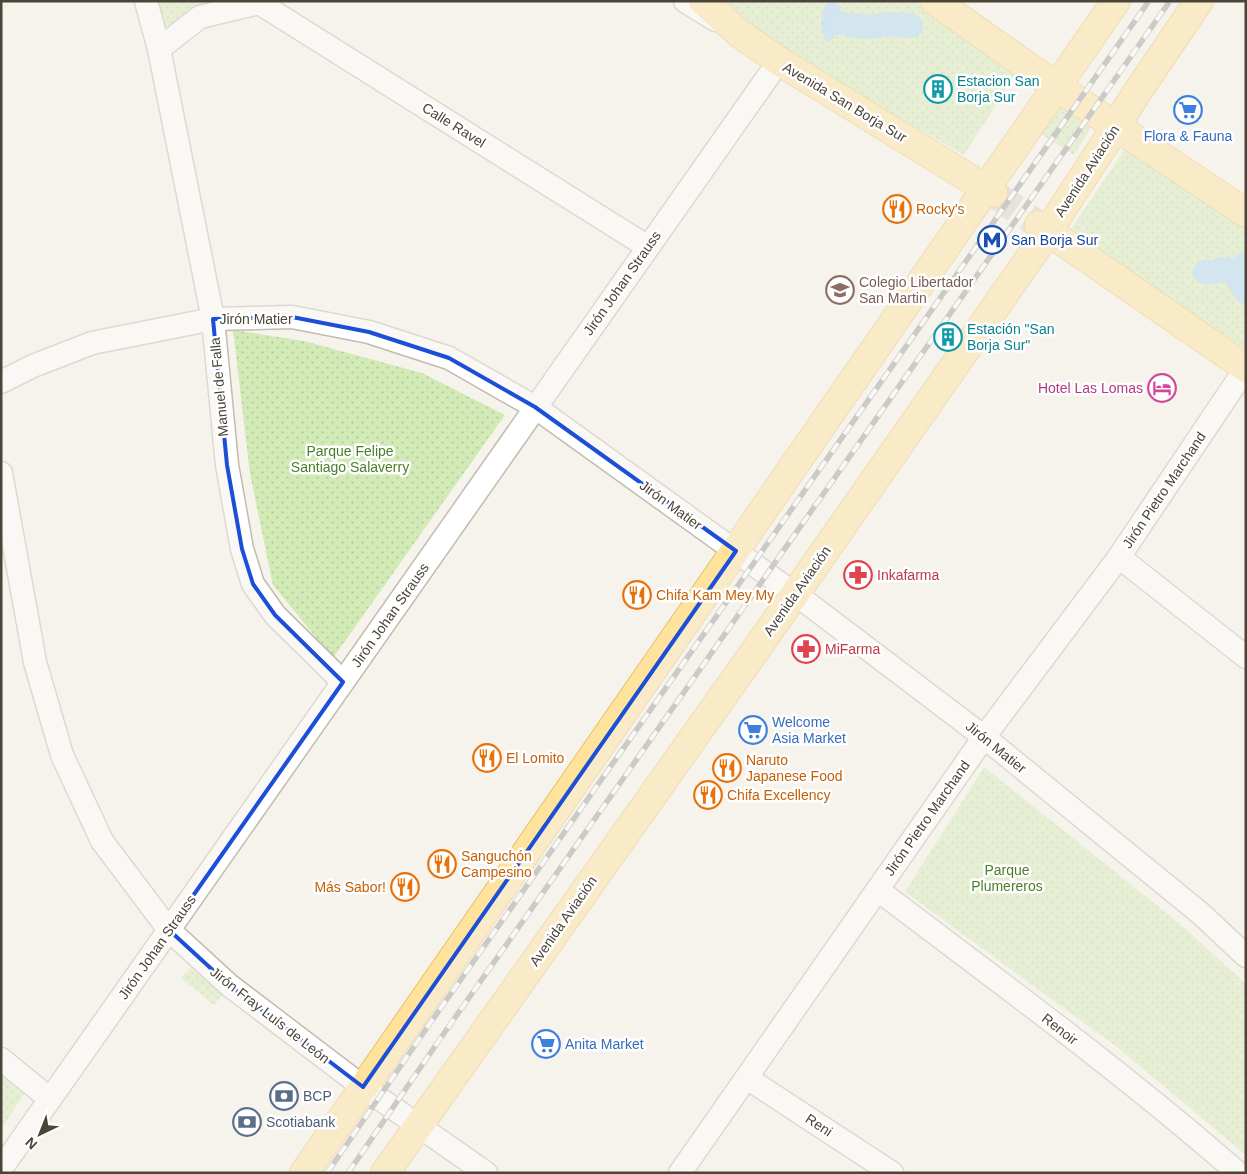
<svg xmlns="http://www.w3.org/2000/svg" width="1247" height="1174" viewBox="0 0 1247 1174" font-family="Helvetica,sans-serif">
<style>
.green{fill:url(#green-dots)}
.water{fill:url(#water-ripples)}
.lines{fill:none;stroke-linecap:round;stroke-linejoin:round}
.canal{stroke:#a9d4f2;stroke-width:24}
.major-tunnel{stroke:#d4d0c8;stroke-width:28;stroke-dasharray:28 14;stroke-linecap:butt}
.minor-casing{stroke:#c2bbae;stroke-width:25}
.major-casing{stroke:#e6c16a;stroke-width:30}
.minor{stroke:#fff;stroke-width:22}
.major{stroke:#ffe39c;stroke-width:28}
.rail-casing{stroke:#9a9a9a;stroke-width:5.5}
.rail{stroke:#fff;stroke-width:4;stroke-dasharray:11;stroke-linecap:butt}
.marked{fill:none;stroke:#1d4ed8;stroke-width:4;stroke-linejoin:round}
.labels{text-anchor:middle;stroke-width:5;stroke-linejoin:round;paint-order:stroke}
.culture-label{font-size:14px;fill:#0d838f;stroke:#fff;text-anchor:start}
.street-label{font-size:14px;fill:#4b4439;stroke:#fff}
.shop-label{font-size:14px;fill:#366cbe;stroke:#fff;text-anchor:start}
.food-label{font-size:14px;fill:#c56008;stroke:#fff;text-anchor:start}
.transit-label{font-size:14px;fill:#164399;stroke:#fff;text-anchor:start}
.education-label{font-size:14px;fill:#785e54;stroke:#fff;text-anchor:start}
.hotel-label{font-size:14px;fill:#b23c85;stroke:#fff;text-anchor:end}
.park-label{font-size:14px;fill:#4a7f2a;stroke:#fff}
.health-label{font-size:14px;fill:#be3a42;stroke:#fff;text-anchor:start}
.service-label{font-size:14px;fill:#4e5e75;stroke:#fff;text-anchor:start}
</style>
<defs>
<pattern id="green-dots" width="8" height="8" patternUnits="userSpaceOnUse" patternTransform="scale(1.25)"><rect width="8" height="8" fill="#d2eab5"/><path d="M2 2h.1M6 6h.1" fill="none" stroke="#b6ca9c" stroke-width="1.8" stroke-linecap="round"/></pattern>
<pattern id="water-ripples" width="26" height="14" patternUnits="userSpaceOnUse" patternTransform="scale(1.25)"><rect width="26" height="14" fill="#a9d4f2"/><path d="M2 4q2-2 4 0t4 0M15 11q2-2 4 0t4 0" fill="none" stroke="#8caec5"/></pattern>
</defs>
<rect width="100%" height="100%" fill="#f6f3ec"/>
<path class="green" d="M 149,1 L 256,1 L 200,17 L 159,49 Z
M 721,1 L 918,1 L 1018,70 L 964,155 L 794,58 L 731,12 Z
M 1059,103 L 1093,125 L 1074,155 L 1039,133 Z
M 1127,146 L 1246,221 L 1246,349 L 1069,232 Z
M 233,330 L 304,341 L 422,373 L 505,415 L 333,658 L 273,585 L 250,474 Z
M 984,767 L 1179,923 L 1246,984 L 1246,1155 L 1117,1047 L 905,892 Z
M 190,968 L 223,994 L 214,1005 L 181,978 Z
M 1,1069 L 27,1090 L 1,1129 Z"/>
<path class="water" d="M 829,1 L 837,2 L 841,7 L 837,30 L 834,38 L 829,41 L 825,40 C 820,30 819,8 829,1 Z"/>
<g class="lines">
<path class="canal" d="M 839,23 L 864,27 L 893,24 L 911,26
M 1234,271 L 1237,279 L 1246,292
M 1205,272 L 1215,272 L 1221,269 L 1234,271 L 1246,264"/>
<path class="major-tunnel" d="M 993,193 L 1039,225"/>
<defs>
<path id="minor" d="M 146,1 L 159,49 L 213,319 L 227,465 L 242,549 L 253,584 L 275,615 L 343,682
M 256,1 L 648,247
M 685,1 L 716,20
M 159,49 L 200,17 L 259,3
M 1,382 L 33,366 L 92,343 L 213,319 L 292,317 L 369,332 L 449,358 L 535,407 L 810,605 L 984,737 L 1200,913 L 1246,956
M 1,473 L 35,662 L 62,755 L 102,841 L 169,930 L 229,985 L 363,1087 L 486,1173
M 1119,557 L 1246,657
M 878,890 C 999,982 1123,1072 1238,1173
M 1,1059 L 50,1099
M 747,1078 L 892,1173
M 1,1169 L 779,61
M 680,1173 L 984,737 L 1119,557 L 1246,368"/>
<path id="major" d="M 703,1 L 740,34 L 779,61 L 993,193
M 935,1 L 1057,87 L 1246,213
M 1039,225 L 1246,368
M 304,1173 L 1116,1
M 385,1173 L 755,651 L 1036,249 L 1110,136 L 1136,94 L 1199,1"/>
</defs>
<use href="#minor" class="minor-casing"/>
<use href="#major" class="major-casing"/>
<use href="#minor" class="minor"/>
<use href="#major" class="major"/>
<defs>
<path id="rail" d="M 327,1173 L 426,1029 L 1149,1
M 348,1173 L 440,1039 L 1170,1"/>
</defs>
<use href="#rail" class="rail-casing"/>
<use href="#rail" class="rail"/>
</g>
<path d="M0 0H1247V1174H0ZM 292,317 L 369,332 L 449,358 L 535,407 L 736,551 L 363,1087 L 229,985 L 169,930 L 343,682 L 275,615 L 253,584 L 242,549 L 227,465 L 213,319 Z" fill="#f6f3ec" fill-opacity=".55" fill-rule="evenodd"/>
<path class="marked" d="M 292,317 L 369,332 L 449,358 L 535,407 L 736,551 L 363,1087 L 229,985 L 169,930 L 343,682 L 275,615 L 253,584 L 242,549 L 227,465 L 213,319 Z"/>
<defs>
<symbol id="building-ring" viewBox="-11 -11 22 22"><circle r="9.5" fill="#fff" stroke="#0f9aa8" stroke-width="1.5"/><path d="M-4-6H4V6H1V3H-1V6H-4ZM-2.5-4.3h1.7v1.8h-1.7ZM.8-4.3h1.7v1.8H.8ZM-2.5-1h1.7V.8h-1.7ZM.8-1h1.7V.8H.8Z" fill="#0f9aa8"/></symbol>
<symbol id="supermarket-ring" viewBox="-11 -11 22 22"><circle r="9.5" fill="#fff" stroke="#3f7fe0" stroke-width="1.5"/><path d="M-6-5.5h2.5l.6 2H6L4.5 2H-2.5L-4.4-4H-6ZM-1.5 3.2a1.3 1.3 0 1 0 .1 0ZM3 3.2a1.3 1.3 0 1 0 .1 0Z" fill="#3f7fe0"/></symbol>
<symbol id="restaurant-ring" viewBox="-11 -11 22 22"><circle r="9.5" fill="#fff" stroke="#e8710a" stroke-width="1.5"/><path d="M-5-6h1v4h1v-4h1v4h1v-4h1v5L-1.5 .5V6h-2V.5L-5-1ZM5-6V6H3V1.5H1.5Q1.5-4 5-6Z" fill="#e8710a"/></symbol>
<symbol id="metro-ring" viewBox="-11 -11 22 22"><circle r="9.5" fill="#fff" stroke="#1a4fb4" stroke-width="1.5"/><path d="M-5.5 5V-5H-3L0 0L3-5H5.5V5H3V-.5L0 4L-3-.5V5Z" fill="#1a4fb4"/></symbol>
<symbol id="school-ring" viewBox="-11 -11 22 22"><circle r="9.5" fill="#fff" stroke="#8d6e63" stroke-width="1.5"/><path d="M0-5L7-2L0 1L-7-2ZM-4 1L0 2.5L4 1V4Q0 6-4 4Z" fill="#8d6e63"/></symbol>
<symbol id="hotel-ring" viewBox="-11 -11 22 22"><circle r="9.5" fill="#fff" stroke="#d1479c" stroke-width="1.5"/><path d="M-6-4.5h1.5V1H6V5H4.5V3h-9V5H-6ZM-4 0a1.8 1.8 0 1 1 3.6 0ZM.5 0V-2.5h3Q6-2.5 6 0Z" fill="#d1479c"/></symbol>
<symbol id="pharmacy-ring" viewBox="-11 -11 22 22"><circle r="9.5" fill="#fff" stroke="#e0444e" stroke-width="1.5"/><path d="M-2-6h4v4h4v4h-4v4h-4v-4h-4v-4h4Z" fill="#e0444e"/></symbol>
<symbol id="bank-ring" viewBox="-11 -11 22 22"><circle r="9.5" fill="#fff" stroke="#5c6f8a" stroke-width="1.5"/><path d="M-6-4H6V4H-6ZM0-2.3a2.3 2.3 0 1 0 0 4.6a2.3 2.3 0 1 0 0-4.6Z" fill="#5c6f8a"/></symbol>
</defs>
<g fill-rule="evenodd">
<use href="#building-ring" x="922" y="73" width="32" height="32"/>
<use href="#supermarket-ring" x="1172" y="94" width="32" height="32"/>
<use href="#restaurant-ring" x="881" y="193" width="32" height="32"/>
<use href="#metro-ring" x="976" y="224" width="32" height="32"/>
<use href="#school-ring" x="824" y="274" width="32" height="32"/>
<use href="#building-ring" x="932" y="321" width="32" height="32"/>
<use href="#hotel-ring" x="1146" y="372" width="32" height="32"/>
<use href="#pharmacy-ring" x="842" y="559" width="32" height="32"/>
<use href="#restaurant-ring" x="621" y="579" width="32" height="32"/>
<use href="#pharmacy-ring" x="790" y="633" width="32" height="32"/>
<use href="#supermarket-ring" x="737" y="714" width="32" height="32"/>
<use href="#restaurant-ring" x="471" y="742" width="32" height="32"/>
<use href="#restaurant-ring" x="711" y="752" width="32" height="32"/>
<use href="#restaurant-ring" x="692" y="779" width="32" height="32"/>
<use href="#restaurant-ring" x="426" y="848" width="32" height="32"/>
<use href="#restaurant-ring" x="389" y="871" width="32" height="32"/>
<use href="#supermarket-ring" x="530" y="1028" width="32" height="32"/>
<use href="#bank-ring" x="268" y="1080" width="32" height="32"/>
<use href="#bank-ring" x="231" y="1106" width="32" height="32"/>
</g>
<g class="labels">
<g class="culture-label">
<text x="957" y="86">Estacion San<tspan x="957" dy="16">Borja Sur</tspan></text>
<text x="967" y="334">Estación "San<tspan x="967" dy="16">Borja Sur"</tspan></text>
</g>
<g class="street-label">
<text transform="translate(845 102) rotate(31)" y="5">Avenida San Borja Sur</text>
<text transform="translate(454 125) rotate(32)" y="5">Calle Ravel</text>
<text transform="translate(1087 171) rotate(-57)" y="5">Avenida Aviación</text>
<text transform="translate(622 283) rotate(-55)" y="5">Jirón Johan Strauss</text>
<text x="256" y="324">Jirón Matier</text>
<text transform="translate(219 387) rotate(-95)" y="5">Manuel de Falla</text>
<text transform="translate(1164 490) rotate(-56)" y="5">Jirón Pietro Marchand</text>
<text transform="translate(671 505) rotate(36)" y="5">Jirón Matier</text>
<text transform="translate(797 591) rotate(-55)" y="5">Avenida Aviación</text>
<text transform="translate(390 615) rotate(-55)" y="5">Jirón Johan Strauss</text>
<text transform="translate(996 747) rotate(39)" y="5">Jirón Matier</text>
<text transform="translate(927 818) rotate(-55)" y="5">Jirón Pietro Marchand</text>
<text transform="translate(563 921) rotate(-55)" y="5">Avenida Aviación</text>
<text transform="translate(157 947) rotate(-55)" y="5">Jirón Johan Strauss</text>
<text transform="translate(270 1015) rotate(38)" y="5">Jirón Fray Luís de León</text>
<text transform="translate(1060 1029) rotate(38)" y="5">Renoir</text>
<text transform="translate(819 1125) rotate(33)" y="5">Reni</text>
</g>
<g class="shop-label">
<text x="1188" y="141" text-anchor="middle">Flora &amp; Fauna</text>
<text x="772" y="727">Welcome<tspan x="772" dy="16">Asia Market</tspan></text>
<text x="565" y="1049">Anita Market</text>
</g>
<g class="food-label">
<text x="916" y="214">Rocky's</text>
<text x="656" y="600">Chifa Kam Mey My</text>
<text x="506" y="763">El Lomito</text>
<text x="746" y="765">Naruto<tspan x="746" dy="16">Japanese Food</tspan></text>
<text x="727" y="800">Chifa Excellency</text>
<text x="461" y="861">Sanguchón<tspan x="461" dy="16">Campesino</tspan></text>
<text x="386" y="892" text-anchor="end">Más Sabor!</text>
</g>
<g class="transit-label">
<text x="1011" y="245">San Borja Sur</text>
</g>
<g class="education-label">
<text x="859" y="287">Colegio Libertador<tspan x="859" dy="16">San Martin</tspan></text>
</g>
<g class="hotel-label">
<text x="1143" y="393">Hotel Las Lomas</text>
</g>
<g class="park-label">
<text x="350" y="456">Parque Felipe<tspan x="350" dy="16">Santiago Salaverry</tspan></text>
<text x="1007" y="875">Parque<tspan x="1007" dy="16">Plumereros</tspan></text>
</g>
<g class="health-label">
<text x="877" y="580">Inkafarma</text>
<text x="825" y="654">MiFarma</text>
</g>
<g class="service-label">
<text x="303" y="1101">BCP</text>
<text x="266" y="1127">Scotiabank</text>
</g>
</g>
<rect width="1247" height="1174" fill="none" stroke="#4b4439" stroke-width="5"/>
<g transform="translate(40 1134) rotate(223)" stroke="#ffffff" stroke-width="4" paint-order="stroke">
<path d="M0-4L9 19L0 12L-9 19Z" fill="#4b4439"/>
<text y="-8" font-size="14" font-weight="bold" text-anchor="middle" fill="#4b4439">N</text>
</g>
</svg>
